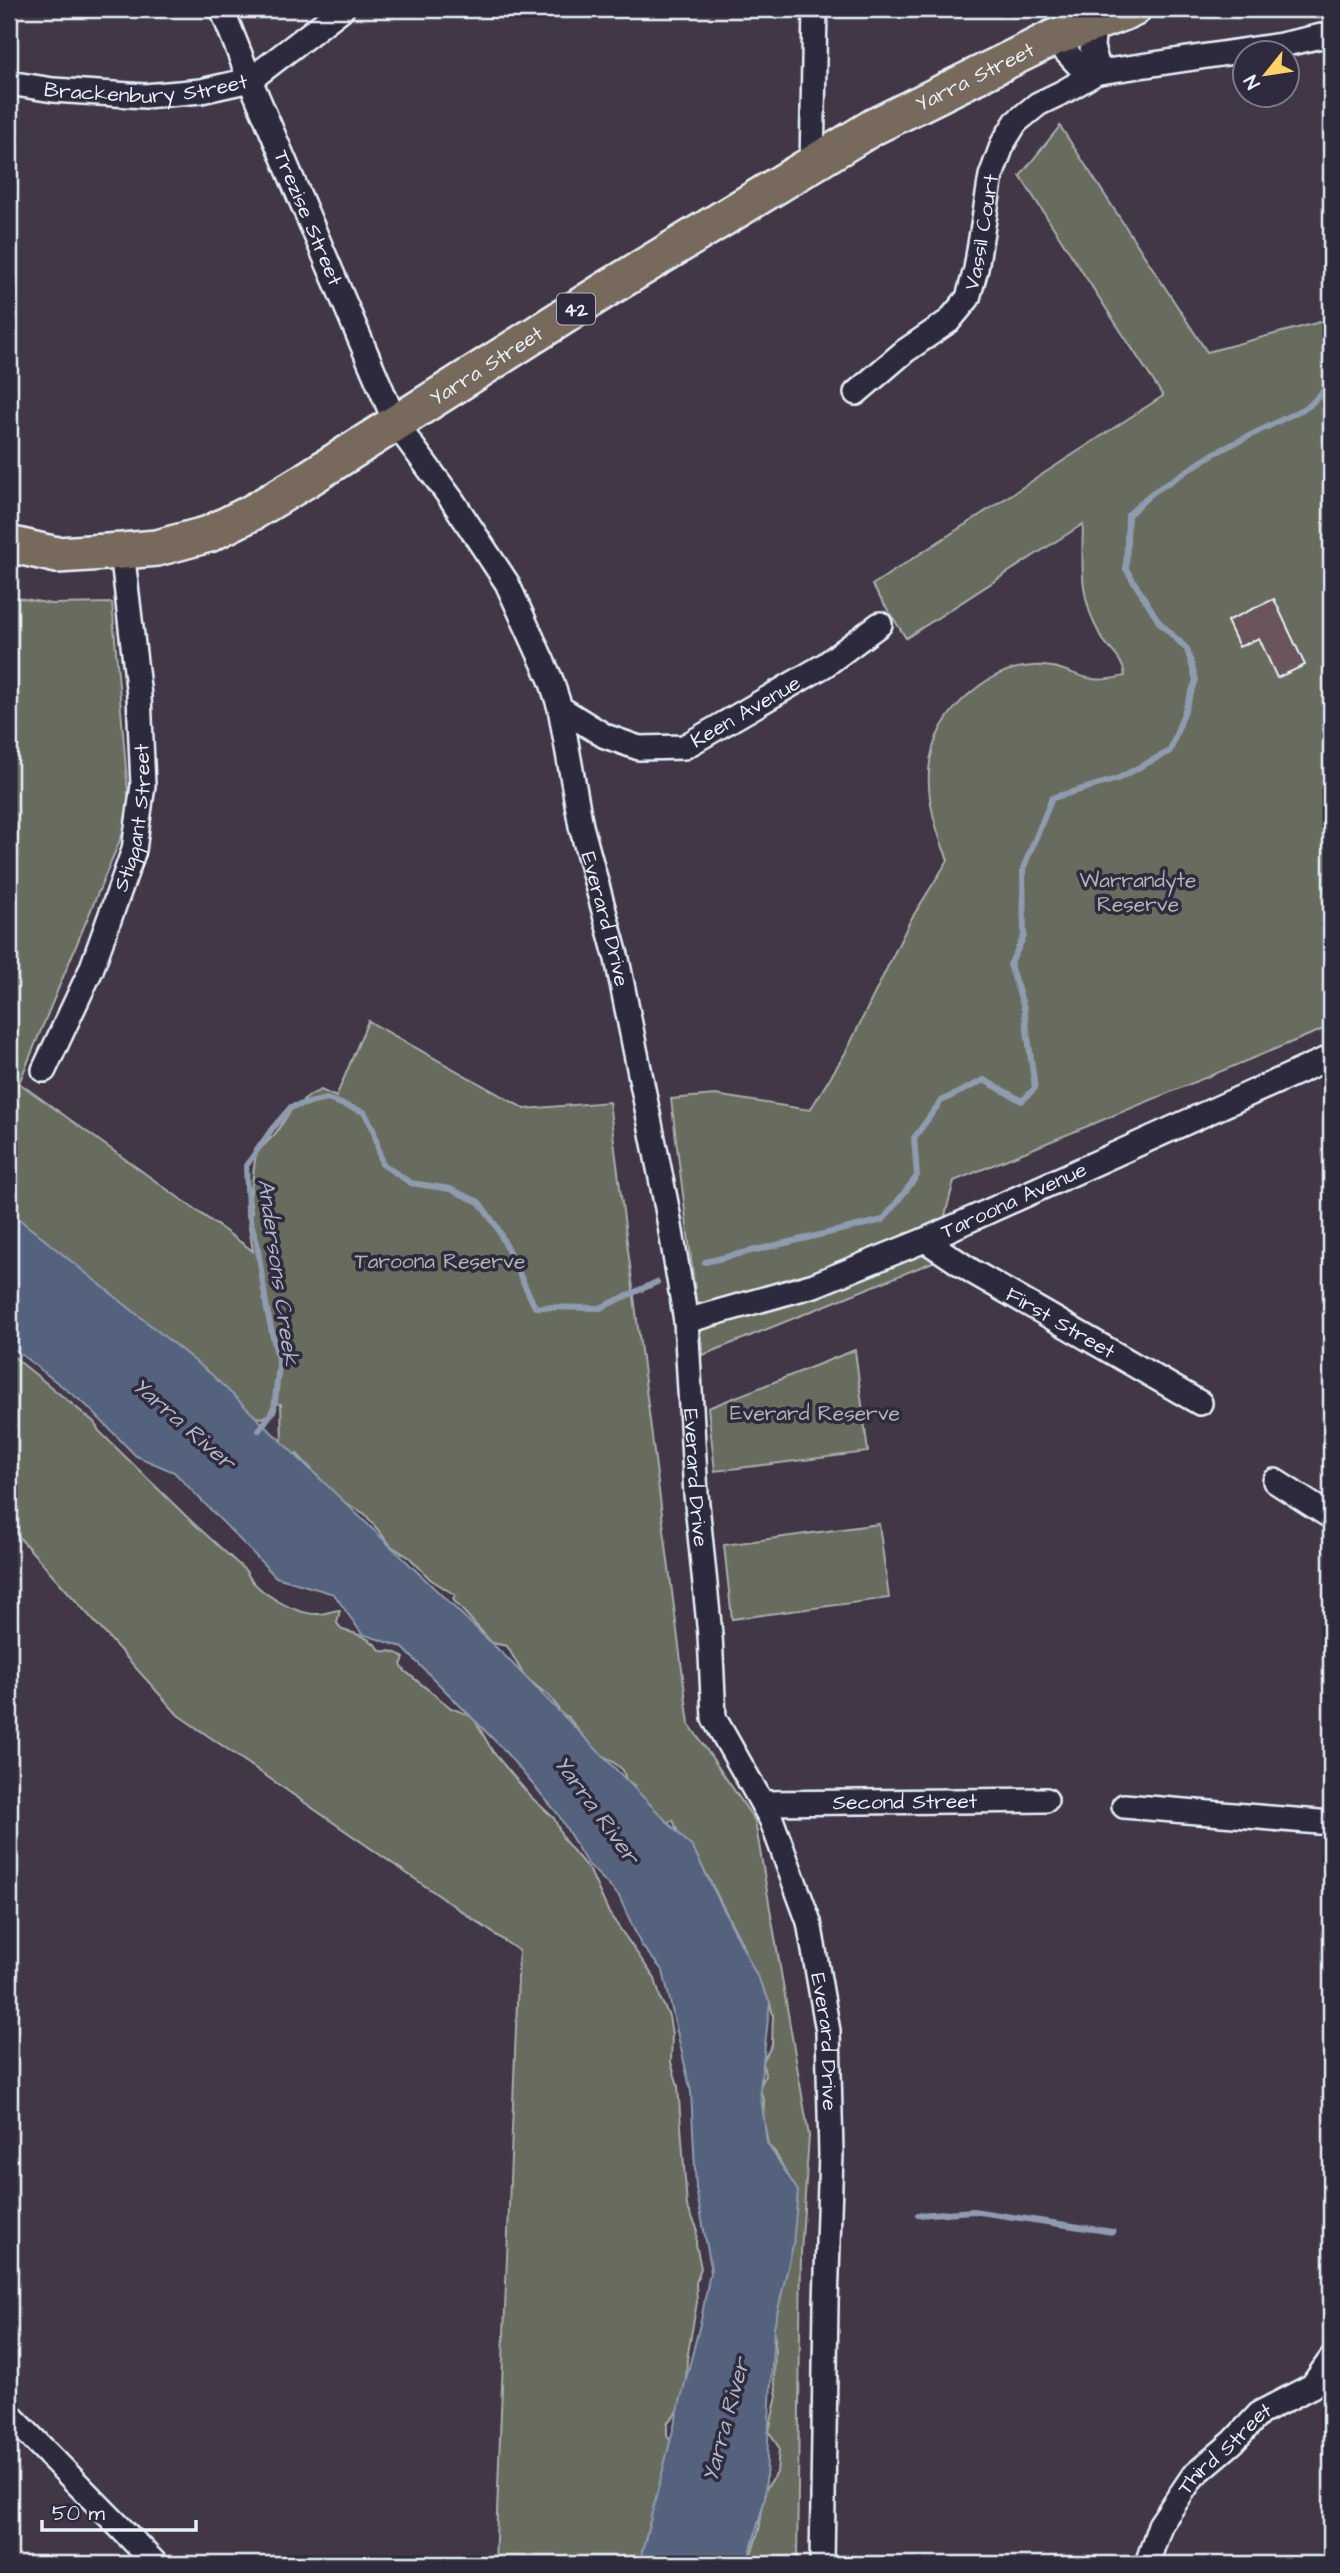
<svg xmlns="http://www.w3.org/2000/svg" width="1340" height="2573" viewBox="0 0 1340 2573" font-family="'Architects Daughter',sans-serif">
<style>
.green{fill:#676c5f;stroke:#a8aeac;stroke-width:2}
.water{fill:#54627d;stroke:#8f9bae;stroke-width:2}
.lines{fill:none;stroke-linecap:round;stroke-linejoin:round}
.stream{stroke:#8f9bae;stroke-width:6}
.building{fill:#6a545b;stroke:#e8f1f8;stroke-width:2}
.street-casing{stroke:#e8f1f8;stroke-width:28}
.primary-casing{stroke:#e8f1f8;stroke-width:40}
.street{stroke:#2f2a3d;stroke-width:23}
.primary{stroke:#77695c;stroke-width:35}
.labels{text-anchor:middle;stroke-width:7;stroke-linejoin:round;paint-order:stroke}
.shield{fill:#2f2a3d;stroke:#b0b5c0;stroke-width:2}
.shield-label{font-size:19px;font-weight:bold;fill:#e8f1f8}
.street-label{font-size:21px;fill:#e8f1f8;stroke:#2f2a3d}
.park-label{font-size:21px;fill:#aeb5b3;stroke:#2f2a3d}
.water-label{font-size:23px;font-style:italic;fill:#adb8c7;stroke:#2f2a3d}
</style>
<rect width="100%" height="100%" fill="#413746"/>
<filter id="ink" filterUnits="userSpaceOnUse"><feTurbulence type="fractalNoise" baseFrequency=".0143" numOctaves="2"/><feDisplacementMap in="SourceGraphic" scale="14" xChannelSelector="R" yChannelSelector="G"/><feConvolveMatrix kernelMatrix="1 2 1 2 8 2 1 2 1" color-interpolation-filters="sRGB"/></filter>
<g filter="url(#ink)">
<path class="green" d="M 1060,126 L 1207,352 L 1331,319 L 1331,1026 L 954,1181 L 933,1262 L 703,1355 L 671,1099 L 715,1095 L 810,1110 L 846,1052 L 910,921 L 948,860 C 922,798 915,736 974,690 C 990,677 1010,667 1032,666 C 1060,664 1070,675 1093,679 C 1104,681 1115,678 1125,676 C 1123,657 1109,651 1100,635 C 1079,598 1082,564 1083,524 L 906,638 L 872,585 L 1163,396 L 1020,176 Z
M 9,596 L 51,604 L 112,603 L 130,816 L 19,1083 L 253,1251 L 249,1227 L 252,1213 L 250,1197 L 256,1153 L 275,1134 L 291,1110 L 312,1094 L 321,1090 L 336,1097 L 368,1021 L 525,1109 L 609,1102 L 689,1724 L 755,1821 L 809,2136 L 801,2253 L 797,2564 L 748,2564 L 759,2530 L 765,2490 L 777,2473 L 779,2448 L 769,2431 L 777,2396 L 774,2379 L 775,2338 L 768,2325 L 790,2180 L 775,2152 L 768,2145 L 763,2117 L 764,2100 L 759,2088 L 765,2076 L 763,2061 L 772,2045 L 773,2015 L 770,2003 L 745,1971 L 744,1948 L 707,1875 L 698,1861 L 684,1848 L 673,1820 L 667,1823 L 634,1791 L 634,1785 L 626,1780 L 623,1770 L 613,1762 L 593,1749 L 568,1717 L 560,1713 C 553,1694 538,1690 525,1676 C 521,1671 512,1654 507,1646 L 492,1643 L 455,1602 L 453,1599 L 455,1595 L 430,1579 L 410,1558 L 391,1546 L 365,1514 L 340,1500 L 297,1454 L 289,1454 L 282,1443 L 281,1404 L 274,1403 L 268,1415 L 262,1418 L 256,1417 L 9,1223 Z
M 855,1350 L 868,1452 L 715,1471 L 708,1408 Z
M 9,1353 L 94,1422 L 99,1431 L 189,1519 L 246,1571 C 255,1592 296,1615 319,1614 C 326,1614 333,1610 340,1610 L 337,1623 L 342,1630 C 358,1634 370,1637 381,1651 C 391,1651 396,1651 404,1658 L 401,1665 L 405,1671 L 451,1708 L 473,1717 L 493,1752 L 531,1797 L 554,1818 L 564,1840 L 590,1871 L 609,1913 L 655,1979 L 661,2000 L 669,2016 L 672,2034 L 671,2062 L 678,2086 L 687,2206 L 697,2228 L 696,2244 L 701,2268 L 696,2283 L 697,2302 L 687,2359 L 685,2403 L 667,2423 L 667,2435 L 675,2449 L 651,2564 L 495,2564 L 519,1951 L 178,1715 L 9,1526 Z
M 879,1524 L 889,1598 L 732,1619 L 724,1545 Z"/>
<path class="water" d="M 9,1211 L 211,1374 L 505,1656 L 693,1848 L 770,2002 L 760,2089 L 767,2143 L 798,2191 L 793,2245 L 774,2327 L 765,2498 L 747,2564 L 639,2564 L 701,2320 L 711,2267 L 696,2189 L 691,2092 L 663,1971 L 641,1945 L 619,1896 L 586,1862 L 558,1814 L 502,1748 L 402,1647 L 362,1634 L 334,1594 L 276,1577 L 174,1472 L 136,1456 L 86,1405 L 9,1345 Z"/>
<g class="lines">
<path class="stream" d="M 705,1262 L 883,1220 L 917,1176 L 914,1138 L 941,1101 L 984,1080 L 1022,1101 L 1035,1088 L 1024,1008 L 1010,965 L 1024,936 L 1023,869 L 1052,798 L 1117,779 L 1170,751 L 1196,680 L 1187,649 L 1159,622 L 1126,569 L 1128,515 L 1152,493 L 1215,453 L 1309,406 L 1331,383
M 259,1430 L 274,1410 L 279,1364 L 267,1310 L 257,1243 L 248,1212 L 246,1166 L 272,1129 L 291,1107 L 327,1099 L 364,1112 L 373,1128 L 382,1164 L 411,1183 L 450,1189 L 479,1202 L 497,1227 L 535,1307 L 600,1308 L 657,1282
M 918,2215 L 973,2211 L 1113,2232"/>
</g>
<path class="building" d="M 1274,599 L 1305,665 L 1277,678 L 1259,638 L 1239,647 L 1227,621 Z"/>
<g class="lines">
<defs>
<g id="street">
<path id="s1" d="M 222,9 L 250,80 L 396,424 L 452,500 L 507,583 L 551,680 L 560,708 L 581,826 L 617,959 L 667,1208 L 686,1321 L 696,1494 L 710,1635 L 714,1718 L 771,1819 L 809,1922 L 828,2031 L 831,2154 L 826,2303 L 822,2564"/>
<path d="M 1094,23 L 1092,47 L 1099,71"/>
<path d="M 1053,38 L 1083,70 L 1093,73 L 1281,45 L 1331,34"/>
<path id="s2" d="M 9,83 L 53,90 L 145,96 L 201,91 L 250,80 L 342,9"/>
<path d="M 812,165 L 815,9"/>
<path id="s3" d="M 856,393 L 905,351 L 949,321 L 968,298 L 976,269 L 991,176 L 1003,143 L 1016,122 L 1038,104 L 1065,91 L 1099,71"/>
<path id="s4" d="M 560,708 L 605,736 L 639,748 L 684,747 L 825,665 L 880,624"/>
<path id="s5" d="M 44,1070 L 91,970 L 134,850 L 143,785 L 139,696 L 122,551"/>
<path id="s6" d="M 925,1240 L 973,1272 L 1200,1403"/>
<path id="s7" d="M 686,1321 L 814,1285 L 925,1240 L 1331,1057"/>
<path d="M 1275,1481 L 1331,1517"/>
<path id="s8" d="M 763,1803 L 1046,1800"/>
<path d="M 1124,1806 L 1331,1823"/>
<path d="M 9,2414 L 156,2564"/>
<path id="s9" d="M 1147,2564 L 1160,2525 L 1193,2476 L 1233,2442 L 1260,2413 L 1312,2386 L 1331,2359"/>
</g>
<g id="primary">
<path id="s10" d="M 9,544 L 57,555 L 122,551 L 157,548 L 209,534 L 253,512 L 306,480 L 607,289 L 873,127 L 1053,38 L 1133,9"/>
</g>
</defs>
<use href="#street" class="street-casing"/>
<use href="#primary" class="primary-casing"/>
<use href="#street" class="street"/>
<use href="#primary" class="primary"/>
</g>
</g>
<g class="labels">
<rect class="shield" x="557" y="293.5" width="38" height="31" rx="5"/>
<g class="shield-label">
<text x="576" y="316">42</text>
</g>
<g class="street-label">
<text dy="7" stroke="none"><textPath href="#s10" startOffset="1096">Yarra Street</textPath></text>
<text dy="7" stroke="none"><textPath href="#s2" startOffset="138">Brackenbury Street</textPath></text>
<text dy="7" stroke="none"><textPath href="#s1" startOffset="226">Trezise Street</textPath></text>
<text dy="7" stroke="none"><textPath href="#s3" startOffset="215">Vassil Court</textPath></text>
<text dy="7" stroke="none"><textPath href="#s10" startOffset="528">Yarra Street</textPath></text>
<text dy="7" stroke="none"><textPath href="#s4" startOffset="205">Keen Avenue</textPath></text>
<text dy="7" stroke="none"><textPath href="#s5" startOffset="270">Stiggant Street</textPath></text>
<text dy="7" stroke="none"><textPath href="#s1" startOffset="996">Everard Drive</textPath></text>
<text dy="7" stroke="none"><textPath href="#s7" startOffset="350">Taroona Avenue</textPath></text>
<text dy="7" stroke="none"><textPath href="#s6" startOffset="159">First Street</textPath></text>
<text dy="7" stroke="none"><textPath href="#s1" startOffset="1563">Everard Drive</textPath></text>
<text dy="7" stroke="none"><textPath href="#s8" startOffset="142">Second Street</textPath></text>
<text dy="7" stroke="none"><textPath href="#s1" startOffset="2151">Everard Drive</textPath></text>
<text dy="7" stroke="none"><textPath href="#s9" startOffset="142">Third Street</textPath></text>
</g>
<g class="park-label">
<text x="1138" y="887">Warrandyte<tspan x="1138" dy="24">Reserve</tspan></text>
<text x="440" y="1268">Taroona Reserve</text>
<text x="815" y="1420">Everard Reserve</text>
</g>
<g class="water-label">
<text transform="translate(279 1272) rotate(82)" y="8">Andersons Creek</text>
<text transform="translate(184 1423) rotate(41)" y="8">Yarra River</text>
<text transform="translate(597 1809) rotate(54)" y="8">Yarra River</text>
<text transform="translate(725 2420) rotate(-75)" y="8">Yarra River</text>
</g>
</g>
<rect width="1340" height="2573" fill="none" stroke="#2f2a3d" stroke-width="35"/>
<rect x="18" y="18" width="1305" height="2538" fill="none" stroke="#e8f1f8" stroke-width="2.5" filter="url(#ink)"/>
<g transform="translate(1266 74) rotate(240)"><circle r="33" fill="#2f2a3d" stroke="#797a88" stroke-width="2"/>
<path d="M0-5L12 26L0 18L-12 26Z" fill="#ffd166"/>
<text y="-10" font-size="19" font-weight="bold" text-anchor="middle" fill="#e8f1f8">N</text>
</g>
<path d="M42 2520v10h154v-10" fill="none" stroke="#e8f1f8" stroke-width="3.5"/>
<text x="52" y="2520" font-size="21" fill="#e8f1f8" stroke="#2f2a3d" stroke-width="5" paint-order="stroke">50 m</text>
</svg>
